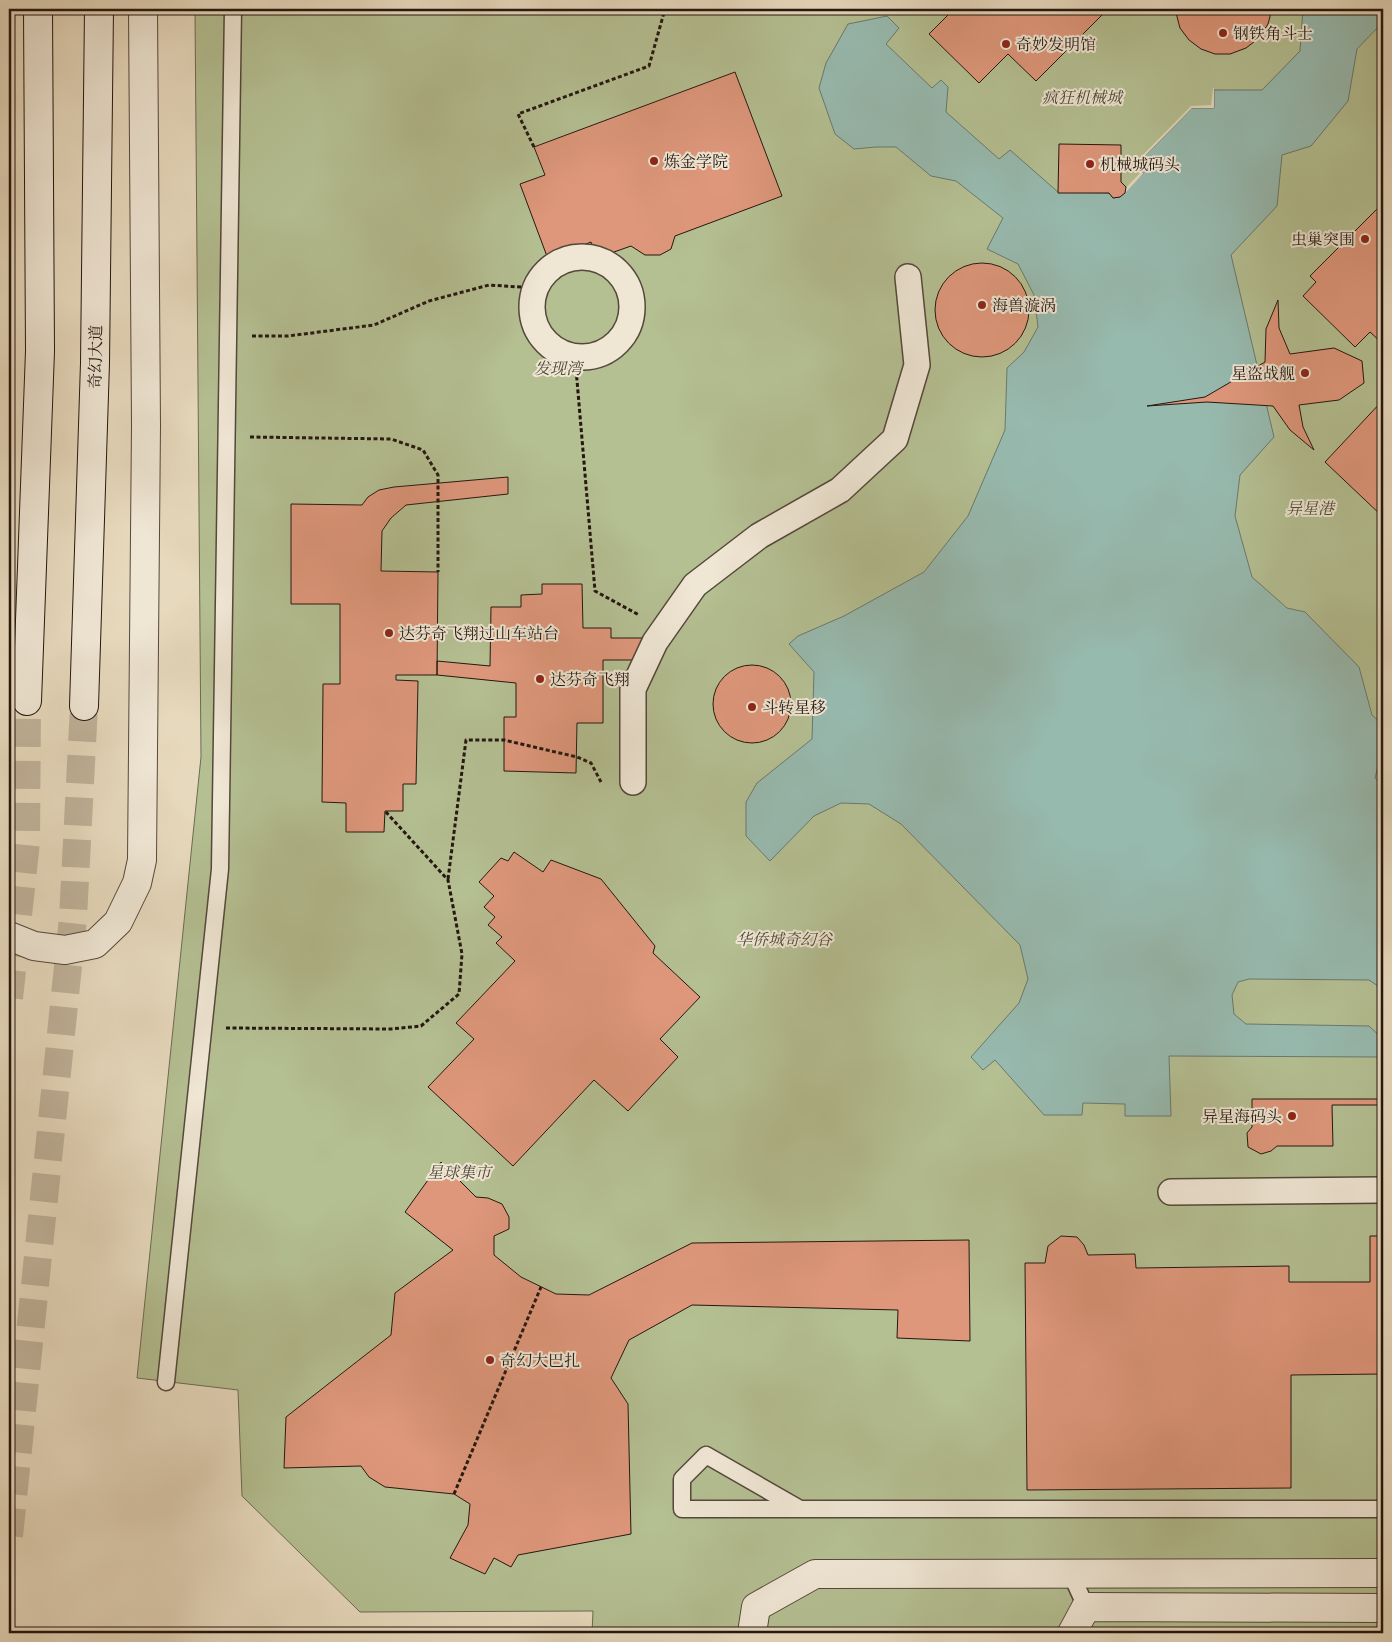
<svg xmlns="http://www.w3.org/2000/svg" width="1392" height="1642" viewBox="0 0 1392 1642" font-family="'Libre Bodoni','Noto Serif SC',serif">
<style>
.green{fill:#b4bf92;stroke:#6c6b51}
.water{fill:#97baaf;stroke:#69796f}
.pier{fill:#e7d9bd}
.building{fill:#de977b;stroke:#241710}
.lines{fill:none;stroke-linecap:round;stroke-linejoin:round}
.secondary-tunnel{stroke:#c0b29a;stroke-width:28;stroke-dasharray:28 14;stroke-linecap:butt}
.service-casing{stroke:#55483b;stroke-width:19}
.pedestrian-casing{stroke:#55483b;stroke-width:28}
.tertiary-casing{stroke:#55483b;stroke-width:30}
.secondary-casing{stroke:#241710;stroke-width:30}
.path{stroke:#241710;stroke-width:3;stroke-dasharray:4 2.5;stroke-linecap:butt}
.service{stroke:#efe6d4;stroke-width:16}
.pedestrian{stroke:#efe6d4;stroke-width:25}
.tertiary{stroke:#efe6d4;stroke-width:28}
.secondary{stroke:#efe6d4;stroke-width:28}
.poi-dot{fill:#8f2418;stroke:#efe6d4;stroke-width:2}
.labels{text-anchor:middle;stroke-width:4;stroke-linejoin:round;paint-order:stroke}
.poi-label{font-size:16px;fill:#241710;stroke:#efe6d4;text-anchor:start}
.park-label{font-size:16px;font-style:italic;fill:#4f4937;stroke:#efe6d4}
.street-label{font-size:16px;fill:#241710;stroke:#efe6d4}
</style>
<rect width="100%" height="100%" fill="#e7d9bd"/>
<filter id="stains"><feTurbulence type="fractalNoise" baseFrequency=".004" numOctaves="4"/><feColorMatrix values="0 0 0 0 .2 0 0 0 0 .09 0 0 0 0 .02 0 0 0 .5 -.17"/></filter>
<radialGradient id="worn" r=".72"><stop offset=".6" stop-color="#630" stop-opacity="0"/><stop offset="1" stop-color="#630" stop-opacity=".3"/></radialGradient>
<path class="green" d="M 195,9 L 1383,9 L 1383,1633 L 592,1633 L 593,1611 L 360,1612 L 242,1496 L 238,1390 L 137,1378 L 201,757 Z"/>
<path class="water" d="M 1303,9 L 1383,9 L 1383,22 L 1357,49 L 1348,101 L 1311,146 L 1282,155 L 1277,206 L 1231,255 L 1274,437 L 1240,475 L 1235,516 L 1252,577 L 1287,608 L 1305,612 L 1359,667 L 1372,715 L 1383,725 L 1383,746 L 1375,778 L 1383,786 L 1383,995 L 1381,988 L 1369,980 L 1249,979 L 1238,982 L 1232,995 L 1234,1014 L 1246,1024 L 1369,1026 L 1383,1039 L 1383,1053 L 1381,1057 L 1169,1056 L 1171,1116 L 1125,1116 L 1125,1104 L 1083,1103 L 1082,1115 L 1044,1115 L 995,1060 L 983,1070 L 971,1057 L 1019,1003 L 1028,979 L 1020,945 L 901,824 L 869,804 L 841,803 L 814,816 L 770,861 L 746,836 L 746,802 L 757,783 L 812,739 L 814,672 L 789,644 L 798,636 L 844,616 L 924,572 L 968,516 L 1005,430 L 1007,368 L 1024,352 L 1038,327 L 1034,295 L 1018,264 L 987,249 L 1003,218 L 956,181 L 931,176 L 896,147 L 876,147 L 854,149 L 835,134 L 819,88 L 826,63 L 848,24 L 887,16 L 899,28 L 886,44 L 932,88 L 941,80 L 948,87 L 946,112 L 999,159 L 1010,150 L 1058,192 L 1109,193 L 1113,198 L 1120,197 L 1143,174 L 1140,161 L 1192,108 L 1214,108 L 1214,90 L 1262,90 L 1300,51 Z"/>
<path class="pier" d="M 1213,88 L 1214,88 L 1214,108 L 1192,108 L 1140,161 L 1143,174 L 1125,193 L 1125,189 L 1140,173 L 1138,160 L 1191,106 L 1211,105 Z"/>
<path class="building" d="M 954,9 L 1108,9 L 1036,81 L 1008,54 L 979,83 L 929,34 Z
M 1175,9 L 1272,9 L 1268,24 L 1259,38 L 1246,48 L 1230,54 L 1215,54 L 1201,49 L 1189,40 L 1180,28 Z
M 735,72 L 782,196 L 675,236 L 671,249 L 660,255 L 645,255 L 631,246 L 597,258 L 591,242 L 548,259 L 520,184 L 545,175 L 534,147 Z
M 1059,144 L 1121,145 L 1121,182 L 1126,187 L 1125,193 L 1120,197 L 1113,198 L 1109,193 L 1058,193 Z
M 1383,203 L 1383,344 L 1370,332 L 1355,347 L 1303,296 L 1316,282 L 1310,276 Z
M935 310a47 47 0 1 1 94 0a47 47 0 1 1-94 0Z
M 1278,300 L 1279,328 L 1290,354 L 1334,348 L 1362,361 L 1364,383 L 1339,400 L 1299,405 L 1303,427 L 1314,450 L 1290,430 L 1273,406 L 1207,402 L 1147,406 L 1205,397 L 1265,362 L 1266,329 Z
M 1383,400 L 1383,517 L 1325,462 Z
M 508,477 L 508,494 L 406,505 L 391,518 L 382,531 L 381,571 L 438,572 L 437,675 L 396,675 L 396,680 L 418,681 L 416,784 L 403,784 L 403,811 L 385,811 L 384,832 L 346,832 L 346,803 L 322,802 L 323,684 L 340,684 L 340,604 L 291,604 L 291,504 L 362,505 L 368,497 L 379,490 L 394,487 Z
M 542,584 L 582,584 L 583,628 L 611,628 L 611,638 L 643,638 L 642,660 L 603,660 L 603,723 L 577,723 L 576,773 L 504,771 L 504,717 L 516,717 L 516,683 L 437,675 L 437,661 L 490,666 L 491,607 L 521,607 L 521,595 L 542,594 Z
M713 704a39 39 0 1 1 78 0a39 39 0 1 1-78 0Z
M 514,852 L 543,872 L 551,860 L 601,879 L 655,946 L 653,953 L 700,997 L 660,1039 L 678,1057 L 628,1111 L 594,1080 L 513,1166 L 428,1087 L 474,1039 L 456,1023 L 515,961 L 496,943 L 502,937 L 488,925 L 495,917 L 484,907 L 494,896 L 479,882 L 501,858 L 508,861 Z
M 1383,1093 L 1383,1101 L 1378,1105 L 1332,1105 L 1333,1146 L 1277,1146 L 1271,1151 L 1261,1154 L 1248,1147 L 1247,1133 L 1252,1127 L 1252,1099 L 1377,1099 Z
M 441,1162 L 476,1197 L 488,1198 L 502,1204 L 509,1217 L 509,1229 L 494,1236 L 494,1255 L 521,1277 L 556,1294 L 589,1295 L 692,1243 L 969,1240 L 970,1341 L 897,1338 L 898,1310 L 692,1305 L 629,1340 L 611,1378 L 628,1404 L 631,1534 L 518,1555 L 511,1567 L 494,1558 L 485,1574 L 450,1558 L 468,1525 L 470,1504 L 454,1494 L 385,1487 L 369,1477 L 361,1466 L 284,1468 L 286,1417 L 391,1335 L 395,1293 L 453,1250 L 405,1212 Z
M 1061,1236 L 1077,1237 L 1084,1245 L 1088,1255 L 1135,1254 L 1136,1268 L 1289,1266 L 1289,1282 L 1370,1282 L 1370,1236 L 1383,1236 L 1383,1374 L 1291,1375 L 1291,1488 L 1027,1490 L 1025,1263 L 1045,1263 L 1048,1246 Z"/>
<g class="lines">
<path class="secondary-tunnel" d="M 9,998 L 26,842 L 27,701
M 9,1536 L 73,918 L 84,706"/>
<defs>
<path id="service" d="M 166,1382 L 220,869 L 233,9
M 800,1509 L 706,1455 L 682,1479 L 682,1509 L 1383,1509
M 1071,1574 L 1086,1607"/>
<path id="pedestrian" d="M532 307a50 50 0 1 1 100 0a50 50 0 1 1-100 0Z
M 633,782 L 633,689 L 655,642 L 695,585 L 759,536 L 840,490 L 895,439 L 917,365 L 908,277
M 1171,1192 L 1383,1190"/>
<path id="tertiary" d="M 9,936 L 34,946 L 65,950 L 95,944 L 118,922 L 137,883 L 142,860 L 146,425 L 143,9
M 752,1633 L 756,1607 L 815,1574 L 1383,1573
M 1072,1633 L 1086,1607 L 1383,1608"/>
<path id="secondary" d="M 27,701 L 40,351 L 38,9
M 84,706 L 95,363 L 99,9"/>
</defs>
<use href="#service" class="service-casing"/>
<use href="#pedestrian" class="pedestrian-casing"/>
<use href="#tertiary" class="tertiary-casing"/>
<use href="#secondary" class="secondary-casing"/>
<path class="path" d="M 534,147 L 518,114 L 649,66 L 665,9
M 252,336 L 288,336 L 374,325 L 429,301 L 489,285 L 536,288
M 575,357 L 595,591 L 639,615
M 250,437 L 391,439 L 423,450 L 438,475 L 438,572
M 448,879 L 466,740 L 504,740 L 577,757 L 591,763 L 601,782
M 226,1028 L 391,1029 L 421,1026 L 459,994 L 462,954 L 448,880 L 385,811
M 454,1494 L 541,1287"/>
<use href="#service" class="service"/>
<use href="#pedestrian" class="pedestrian"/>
<use href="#tertiary" class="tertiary"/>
<use href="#secondary" class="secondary"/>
</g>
<g class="poi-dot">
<circle cx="1223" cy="33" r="5"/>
<circle cx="1006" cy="44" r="5"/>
<circle cx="654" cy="161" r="5"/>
<circle cx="1090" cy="164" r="5"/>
<circle cx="1365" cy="239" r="5"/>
<circle cx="982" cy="305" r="5"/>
<circle cx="1305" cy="373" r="5"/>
<circle cx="389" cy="633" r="5"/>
<circle cx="540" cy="679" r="5"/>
<circle cx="752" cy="707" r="5"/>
<circle cx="1292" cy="1116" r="5"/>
<circle cx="490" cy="1360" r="5"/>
</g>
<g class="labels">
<g class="poi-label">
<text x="1233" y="39">钢铁角斗士</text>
<text x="1016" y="50">奇妙发明馆</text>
<text x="664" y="167">炼金学院</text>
<text x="1100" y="170">机械城码头</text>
<text x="1355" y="245" text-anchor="end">虫巢突围</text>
<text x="992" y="311">海兽漩涡</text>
<text x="1295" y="379" text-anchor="end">星盗战舰</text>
<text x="399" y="639">达芬奇飞翔过山车站台</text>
<text x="550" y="685">达芬奇飞翔</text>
<text x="762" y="713">斗转星移</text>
<text x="1282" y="1122" text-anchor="end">异星海码头</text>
<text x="500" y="1366">奇幻大巴扎</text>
</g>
<g class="park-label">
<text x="1082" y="103">疯狂机械城</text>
<text x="558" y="374">发现湾</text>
<text x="1310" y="514">异星港</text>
<text x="784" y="945">华侨城奇幻谷</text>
<text x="459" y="1178">星球集市</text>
</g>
<g class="street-label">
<text transform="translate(95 357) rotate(-89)" y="6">奇幻大道</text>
</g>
</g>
<rect width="1392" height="1642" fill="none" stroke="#e7d9bd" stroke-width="30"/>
<rect x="10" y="10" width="1372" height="1622" fill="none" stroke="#241710" stroke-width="2.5"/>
<rect x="15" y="15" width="1362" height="1612" fill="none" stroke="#241710"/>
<rect width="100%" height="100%" filter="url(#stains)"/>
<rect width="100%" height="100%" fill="url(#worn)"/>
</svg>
